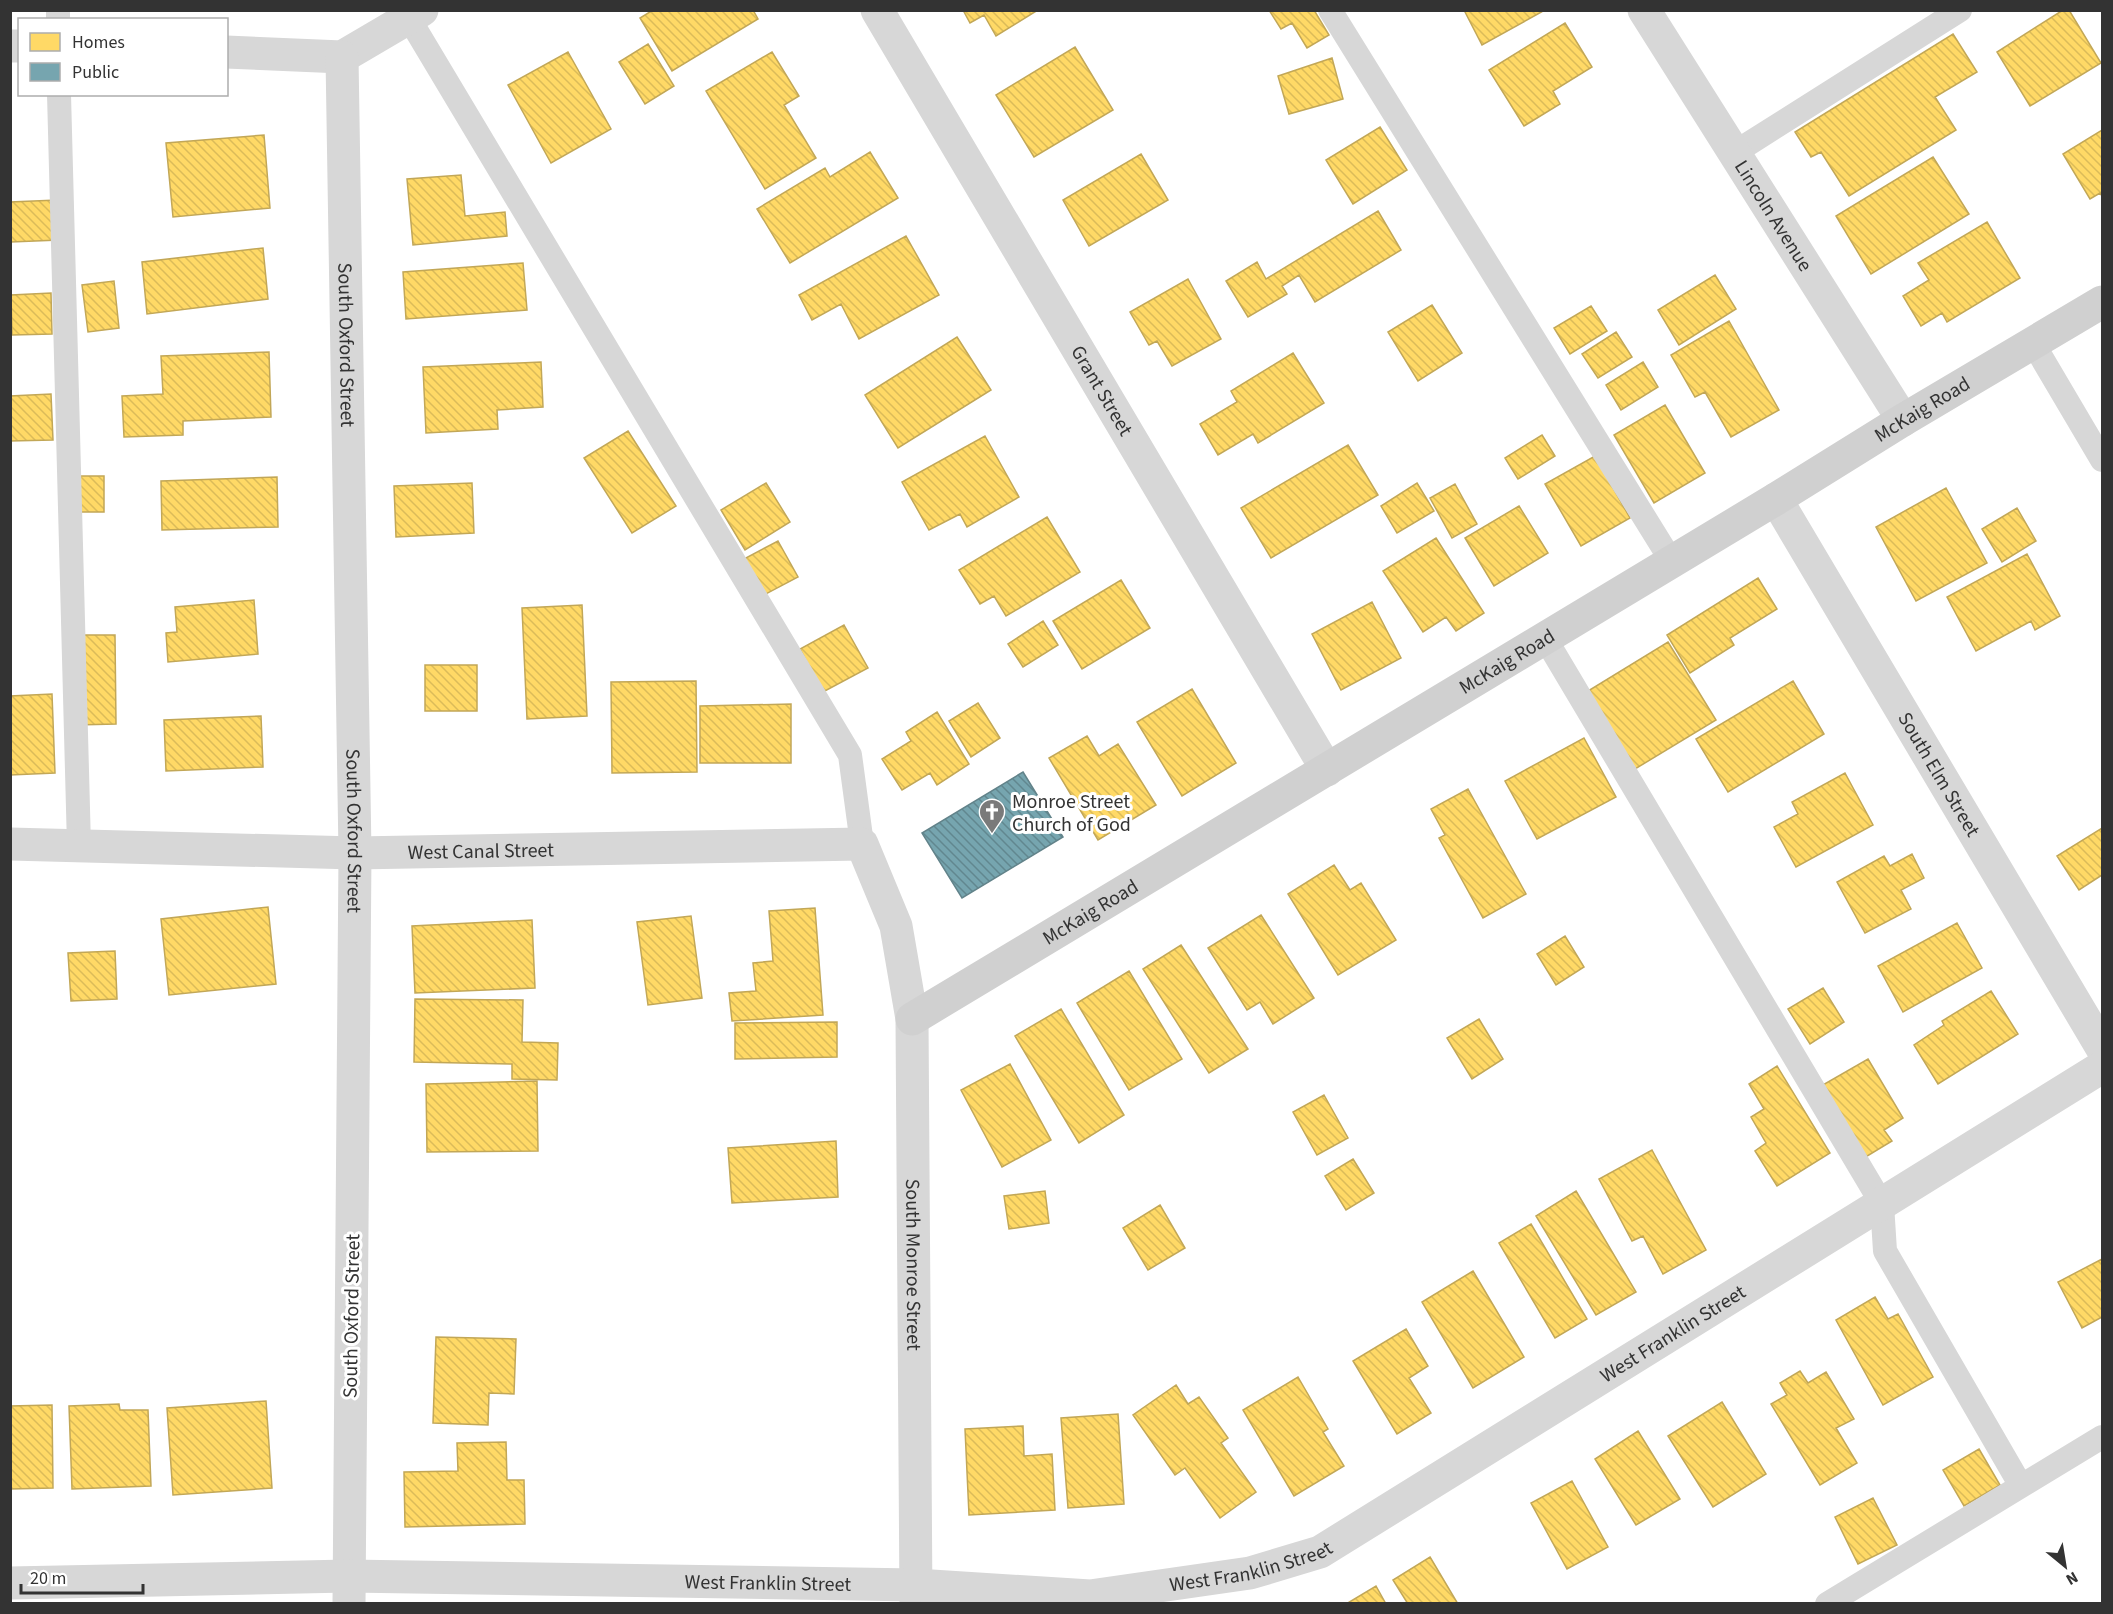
<svg xmlns="http://www.w3.org/2000/svg" width="2113" height="1614" viewBox="0 0 2113 1614" font-family="'Source Sans 3',sans-serif">
<style>
.homes{fill:url(#homes-back-hatch);stroke:#c2a757;stroke-width:1.5}
.public{fill:url(#public-back-hatch);stroke:#62838a;stroke-width:1.5}
.lines{fill:none;stroke-linecap:round;stroke-linejoin:round}
.lane{stroke:#d7d7d7;stroke-width:24}
.street{stroke:#d7d7d7;stroke-width:33}
.secondary{stroke:#d0d0d0;stroke-width:33}
.labels{text-anchor:middle;stroke-width:6;stroke-linejoin:round;paint-order:stroke}
.street-label{font-size:20px;fill:#333;stroke:#fff}
.poi-label{font-size:20px;fill:#333;stroke:#fff;text-anchor:start}
</style>
<defs>
<pattern id="homes-back-hatch" width="6" height="6" patternUnits="userSpaceOnUse" patternTransform="scale(1.5)"><rect width="6" height="6" fill="#ffd966"/><path d="M-1 5l2 2M0 0l6 6M5-1l2 2" fill="none" stroke="#dbbb59"/></pattern>
<pattern id="public-back-hatch" width="6" height="6" patternUnits="userSpaceOnUse" patternTransform="scale(1.5)"><rect width="6" height="6" fill="#76a5af"/><path d="M-1 5l2 2M0 0l6 6M5-1l2 2" fill="none" stroke="#61878f"/></pattern>
</defs>
<rect width="100%" height="100%" fill="#fff"/>
<path class="homes" d="M 653,10 L 753,10 L 758,19 L 672,71 L 640,18 Z
M 963,10 L 1038,10 L 996,36 L 984,15 L 970,23 Z
M 1269,10 L 1314,10 L 1329,35 L 1307,48 L 1292,23 L 1281,29 Z
M 1464,10 L 1545,10 L 1482,45 Z
M 2063,10 L 2069,10 L 2101,63 L 2030,106 L 1997,52 Z
M 1565,23 L 1592,67 L 1553,91 L 1560,104 L 1524,126 L 1489,70 Z
M 1953,34 L 1977,72 L 1935,97 L 1956,130 L 1849,196 L 1821,152 L 1811,157 L 1795,132 Z
M 648,44 L 674,86 L 645,104 L 619,62 Z
M 1075,47 L 1113,110 L 1034,157 L 996,95 Z
M 568,52 L 611,129 L 551,163 L 508,85 Z
M 772,52 L 799,96 L 784,105 L 816,158 L 765,189 L 706,91 Z
M 1332,58 L 1343,99 L 1289,114 L 1278,76 Z
M 1380,127 L 1407,170 L 1353,204 L 1326,160 Z
M 2102,130 L 2102,196 L 2100,193 L 2090,199 L 2063,154 Z
M 264,135 L 270,208 L 173,217 L 166,143 Z
M 870,152 L 898,198 L 790,263 L 757,209 L 825,168 L 830,177 Z
M 1141,154 L 1168,200 L 1089,246 L 1063,200 Z
M 1933,157 L 1969,214 L 1871,274 L 1836,216 Z
M 461,175 L 465,216 L 505,212 L 507,236 L 413,245 L 407,179 Z
M 57,200 L 59,240 L 11,242 L 10,202 Z
M 1378,211 L 1401,250 L 1315,302 L 1299,275 L 1282,286 L 1287,294 L 1248,317 L 1226,281 L 1257,262 L 1266,279 Z
M 1987,222 L 2020,278 L 1947,322 L 1942,313 L 1921,326 L 1903,296 L 1929,280 L 1918,263 Z
M 906,236 L 939,295 L 859,339 L 841,304 L 812,320 L 799,295 Z
M 263,248 L 268,299 L 147,314 L 142,262 Z
M 523,263 L 527,310 L 406,319 L 403,272 Z
M 1715,275 L 1736,309 L 1679,345 L 1658,310 Z
M 1188,279 L 1221,339 L 1172,366 L 1157,341 L 1149,345 L 1130,312 Z
M 114,281 L 119,328 L 88,332 L 82,285 Z
M 51,293 L 52,334 L 12,335 L 11,295 Z
M 1432,305 L 1462,353 L 1418,381 L 1388,332 Z
M 1591,306 L 1607,331 L 1570,354 L 1554,328 Z
M 1729,321 L 1779,410 L 1731,437 L 1705,392 L 1695,397 L 1671,355 Z
M 1616,332 L 1632,357 L 1598,378 L 1582,354 Z
M 957,337 L 991,390 L 898,448 L 865,395 Z
M 269,352 L 271,417 L 183,421 L 183,435 L 124,437 L 122,396 L 163,394 L 161,356 Z
M 1293,353 L 1324,403 L 1258,443 L 1253,434 L 1218,455 L 1200,424 L 1237,402 L 1231,391 Z
M 541,362 L 543,407 L 497,410 L 498,429 L 426,433 L 423,367 Z
M 1643,362 L 1658,387 L 1621,410 L 1606,385 Z
M 51,394 L 53,440 L 10,441 L 10,396 Z
M 1665,405 L 1705,473 L 1654,503 L 1614,435 Z
M 628,431 L 676,506 L 632,533 L 584,458 Z
M 1542,435 L 1555,456 L 1518,479 L 1505,458 Z
M 985,436 L 1019,497 L 967,527 L 960,514 L 929,530 L 902,482 Z
M 1348,445 L 1378,495 L 1271,558 L 1241,508 Z
M 1595,456 L 1630,518 L 1581,546 L 1545,484 Z
M 75,476 L 104,476 L 104,512 L 75,512 Z
M 277,477 L 278,527 L 162,530 L 161,481 Z
M 472,483 L 474,533 L 396,537 L 394,486 Z
M 766,483 L 790,522 L 745,550 L 721,510 Z
M 1417,483 L 1434,511 L 1397,533 L 1381,506 Z
M 1455,484 L 1477,524 L 1452,538 L 1430,498 Z
M 1946,488 L 1987,563 L 1916,601 L 1876,527 Z
M 1519,506 L 1548,553 L 1494,586 L 1465,538 Z
M 2017,508 L 2036,541 L 2002,562 L 1982,529 Z
M 1047,517 L 1080,572 L 1006,616 L 994,596 L 980,604 L 959,570 Z
M 1436,538 L 1484,613 L 1456,631 L 1446,617 L 1423,632 L 1383,571 Z
M 778,541 L 798,577 L 762,596 L 742,560 Z
M 2027,554 L 2060,616 L 2035,630 L 2031,621 L 1976,651 L 1947,597 Z
M 1758,578 L 1777,609 L 1730,638 L 1734,645 L 1690,673 L 1667,635 Z
M 1121,580 L 1150,628 L 1082,669 L 1053,621 Z
M 254,600 L 258,654 L 168,662 L 166,633 L 177,632 L 175,607 Z
M 1372,602 L 1401,658 L 1341,690 L 1312,634 Z
M 582,605 L 587,716 L 527,719 L 522,608 Z
M 1043,621 L 1058,645 L 1023,667 L 1008,644 Z
M 844,625 L 868,668 L 823,692 L 800,649 Z
M 75,635 L 115,635 L 116,724 L 76,725 Z
M 1668,642 L 1716,720 L 1635,769 L 1588,691 Z
M 425,665 L 477,665 L 477,711 L 425,711 Z
M 696,681 L 697,772 L 612,773 L 611,682 Z
M 1793,681 L 1824,734 L 1728,792 L 1696,739 Z
M 1192,689 L 1236,763 L 1182,796 L 1137,722 Z
M 52,694 L 55,773 L 10,775 L 10,696 Z
M 978,703 L 1000,738 L 971,757 L 949,721 Z
M 791,704 L 791,763 L 700,763 L 700,706 Z
M 937,712 L 969,764 L 937,785 L 930,773 L 902,790 L 882,759 L 911,741 L 906,732 Z
M 261,716 L 263,767 L 166,771 L 164,720 Z
M 1087,736 L 1099,756 L 1118,744 L 1156,805 L 1098,840 L 1049,758 Z
M 1584,738 L 1616,797 L 1537,839 L 1505,781 Z
M 1845,773 L 1873,825 L 1796,867 L 1774,827 L 1798,814 L 1792,802 Z
M 1468,789 L 1526,894 L 1483,918 L 1439,838 L 1445,835 L 1431,809 Z
M 2102,828 L 2102,875 L 2079,890 L 2057,856 Z
M 1912,854 L 1924,878 L 1901,890 L 1911,909 L 1865,933 L 1837,882 L 1884,856 L 1890,866 Z
M 1334,865 L 1350,890 L 1361,883 L 1396,940 L 1338,975 L 1288,894 Z
M 268,907 L 276,984 L 169,995 L 161,919 Z
M 815,908 L 823,1015 L 732,1021 L 729,993 L 756,991 L 753,963 L 773,961 L 769,911 Z
M 1261,915 L 1314,998 L 1273,1024 L 1260,1002 L 1247,1010 L 1208,948 Z
M 691,916 L 702,998 L 648,1005 L 637,922 Z
M 532,920 L 535,988 L 415,993 L 412,926 Z
M 1957,923 L 1982,968 L 1903,1012 L 1878,966 Z
M 1565,936 L 1584,967 L 1556,985 L 1537,954 Z
M 1181,945 L 1248,1049 L 1209,1073 L 1143,969 Z
M 115,951 L 117,999 L 71,1001 L 68,953 Z
M 1129,971 L 1182,1059 L 1129,1090 L 1077,1003 Z
M 1823,988 L 1844,1022 L 1810,1044 L 1788,1009 Z
M 1991,991 L 2018,1034 L 1938,1084 L 1914,1045 L 1944,1025 L 1942,1021 Z
M 415,999 L 523,1000 L 522,1042 L 558,1043 L 557,1080 L 512,1079 L 512,1064 L 414,1062 Z
M 1061,1009 L 1124,1115 L 1079,1143 L 1015,1036 Z
M 1479,1019 L 1503,1059 L 1472,1079 L 1447,1038 Z
M 837,1022 L 837,1057 L 735,1059 L 735,1023 Z
M 1868,1059 L 1903,1118 L 1884,1130 L 1892,1141 L 1864,1158 L 1821,1086 Z
M 1010,1064 L 1051,1140 L 1002,1167 L 961,1090 Z
M 1777,1066 L 1830,1153 L 1777,1186 L 1755,1151 L 1766,1143 L 1751,1117 L 1764,1109 L 1749,1084 Z
M 537,1081 L 538,1151 L 427,1152 L 426,1084 Z
M 1324,1095 L 1348,1138 L 1317,1155 L 1293,1112 Z
M 836,1141 L 838,1197 L 732,1203 L 728,1148 Z
M 1652,1150 L 1706,1250 L 1663,1274 L 1643,1236 L 1632,1241 L 1599,1179 Z
M 1353,1159 L 1374,1193 L 1346,1210 L 1325,1176 Z
M 1045,1191 L 1049,1223 L 1009,1229 L 1004,1196 Z
M 1576,1191 L 1636,1292 L 1596,1315 L 1536,1216 Z
M 1160,1205 L 1185,1248 L 1148,1270 L 1123,1228 Z
M 1531,1224 L 1587,1319 L 1555,1338 L 1499,1243 Z
M 2102,1259 L 2102,1317 L 2082,1328 L 2058,1282 Z
M 1473,1271 L 1524,1357 L 1473,1388 L 1422,1302 Z
M 1875,1297 L 1888,1319 L 1898,1314 L 1933,1377 L 1883,1405 L 1836,1320 Z
M 1406,1329 L 1428,1366 L 1409,1378 L 1431,1413 L 1397,1434 L 1353,1361 Z
M 436,1337 L 516,1339 L 514,1394 L 489,1393 L 488,1425 L 433,1423 Z
M 1800,1371 L 1808,1383 L 1826,1372 L 1854,1419 L 1836,1428 L 1857,1463 L 1820,1485 L 1771,1404 L 1787,1395 L 1780,1383 Z
M 1298,1377 L 1328,1429 L 1323,1432 L 1344,1466 L 1294,1496 L 1243,1410 Z
M 1176,1385 L 1188,1404 L 1199,1397 L 1228,1438 L 1221,1443 L 1256,1492 L 1220,1518 L 1185,1468 L 1175,1475 L 1133,1415 Z
M 266,1401 L 272,1488 L 173,1495 L 167,1408 Z
M 1722,1402 L 1766,1474 L 1713,1507 L 1668,1436 Z
M 119,1404 L 120,1410 L 148,1410 L 151,1486 L 72,1489 L 69,1406 Z
M 52,1405 L 53,1488 L 10,1489 L 10,1406 Z
M 1118,1414 L 1124,1504 L 1068,1508 L 1061,1418 Z
M 1023,1426 L 1024,1456 L 1052,1454 L 1055,1510 L 969,1515 L 965,1429 Z
M 1638,1431 L 1680,1499 L 1636,1525 L 1595,1459 Z
M 506,1442 L 507,1480 L 524,1480 L 525,1524 L 405,1527 L 404,1472 L 458,1471 L 457,1443 Z
M 1979,1449 L 2000,1485 L 1964,1506 L 1943,1470 Z
M 1572,1481 L 1608,1547 L 1567,1569 L 1531,1503 Z
M 1873,1498 L 1897,1545 L 1858,1564 L 1835,1517 Z
M 1430,1557 L 1458,1604 L 1408,1604 L 1393,1580 Z
M 1376,1586 L 1386,1604 L 1346,1604 Z"/>
<path class="public" d="M 1023,772 L 1063,837 L 962,898 L 922,833 Z"/>
<g class="lines">
<path class="lane" d="M 404,10 L 850,755 L 862,844
M 1330,10 L 1672,562
M 58,20 L 58,10
M 59,94 L 79,846
M 1734,153 L 1960,10
M 2033,343 L 2102,460
M 1545,638 L 1882,1204 L 1885,1251 L 2021,1486
M 1827,1604 L 2102,1437"/>
<g class="street">
<path id="s1" d="M 877,10 L 1327,770"/>
<path id="s2" d="M 1644,10 L 1903,420"/>
<path d="M 10,46 L 20,46"/>
<path d="M 226,52 L 342,57 L 422,10"/>
<path id="s3" d="M 342,57 L 355,853 L 349,1604"/>
<path id="s4" d="M 1776,499 L 2102,1048"/>
<path id="s5" d="M 10,844 L 355,853 L 862,844 L 896,926 L 912,1019 L 916,1604"/>
<path id="s6" d="M 10,1583 L 348,1576 L 916,1585 L 1090,1596 L 1250,1573 L 1320,1552 L 2102,1067"/>
</g>
<path class="secondary" id="s7" d="M 912,1019 L 1776,499 L 1903,420 L 2102,302"/>
</g>
<defs>
<symbol id="church-pin" viewBox="-11 -11 22 30"><path d="M0 17L-7.5 6A9.5 9.5 0 1 1 7.5 6Z" fill="#7a7a7a" stroke="#fff"/><path d="M-1.2-6h2.4v3.5h3.3v2.4h-3.3V6h-2.4V-.1h-3.3v-2.4h3.3Z" fill="#fff"/></symbol>
</defs>
<g fill-rule="evenodd">
<use href="#church-pin" x="977" y="797" width="30" height="40"/>
</g>
<g class="labels">
<g class="street-label">
<text dy="7" stroke="none"><textPath href="#s2" startOffset="243">Lincoln Avenue</textPath></text>
<text dy="7" stroke="none"><textPath href="#s3" startOffset="288">South Oxford Street</textPath></text>
<text dy="7" stroke="none"><textPath href="#s1" startOffset="442">Grant Street</textPath></text>
<text dy="7" stroke="none"><textPath href="#s7" startOffset="1180">McKaig Road</textPath></text>
<text dy="7" stroke="none"><textPath href="#s7" startOffset="694">McKaig Road</textPath></text>
<text dy="7" stroke="none"><textPath href="#s4" startOffset="320">South Elm Street</textPath></text>
<text dy="7" stroke="none"><textPath href="#s3" startOffset="774">South Oxford Street</textPath></text>
<text dy="7" stroke="none"><textPath href="#s5" startOffset="471">West Canal Street</textPath></text>
<text dy="7" stroke="none"><textPath href="#s7" startOffset="208">McKaig Road</textPath></text>
<text dy="7" stroke="none"><textPath href="#s5" startOffset="1281">South Monroe Street</textPath></text>
<text transform="translate(351 1316) rotate(-89)" y="7">South Oxford Street</text>
<text dy="7" stroke="none"><textPath href="#s6" startOffset="1730">West Franklin Street</textPath></text>
<text dy="7" stroke="none"><textPath href="#s6" startOffset="1244">West Franklin Street</textPath></text>
<text dy="7" stroke="none"><textPath href="#s6" startOffset="758">West Franklin Street</textPath></text>
</g>
<g class="poi-label">
<text x="1012" y="808">Monroe Street<tspan x="1012" dy="23">Church of God</tspan></text>
</g>
</g>
<rect width="2113" height="1614" fill="none" stroke="#333333" stroke-width="24"/>
<rect x="18" y="18" width="210" height="78" fill="#ffffff" stroke="#adadad" stroke-width="1.5"/>
<rect x="30" y="33" width="30" height="18" fill="#ffd966" stroke="#adadad" stroke-width="1.5"/>
<text x="72" y="48" font-size="18" fill="#333333">Homes</text>
<rect x="30" y="63" width="30" height="18" fill="#76a5af" stroke="#adadad" stroke-width="1.5"/>
<text x="72" y="78" font-size="18" fill="#333333">Public</text>
<g transform="translate(2065 1566) rotate(150)" stroke="#ffffff" stroke-width="4.5" paint-order="stroke">
<path d="M0-4.5L10 22L0 15L-10 22Z" fill="#333333"/>
<text y="-9" font-size="16" font-weight="bold" text-anchor="middle" fill="#333333">N</text>
</g>
<path d="M21 1584v9h122v-9" fill="none" stroke="#333333" stroke-width="3"/>
<text x="30" y="1584" font-size="18" fill="#333333" stroke="#ffffff" stroke-width="4.5" paint-order="stroke">20 m</text>
</svg>
